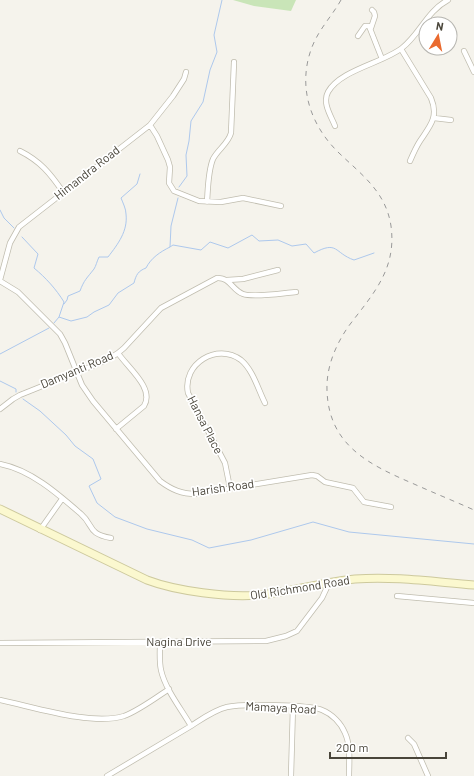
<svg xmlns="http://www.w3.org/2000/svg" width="474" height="776" viewBox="0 0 474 776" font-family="Barlow,sans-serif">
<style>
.green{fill:#c9e5b8}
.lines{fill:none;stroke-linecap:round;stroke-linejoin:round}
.stream{stroke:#adc8ec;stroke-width:1}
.street-casing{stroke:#c0bdaf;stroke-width:6}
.secondary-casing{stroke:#cdc99d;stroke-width:9}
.street{stroke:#fff;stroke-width:4.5}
.secondary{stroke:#fbf8cf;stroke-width:7}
.rail{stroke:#999;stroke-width:1;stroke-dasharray:5 5;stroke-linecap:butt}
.labels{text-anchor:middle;stroke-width:3.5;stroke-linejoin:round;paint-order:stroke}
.street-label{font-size:12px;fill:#49453a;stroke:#fff}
</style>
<rect width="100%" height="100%" fill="#f5f3ec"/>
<path class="green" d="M 233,0 L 296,0 L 291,11 L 254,6 Z"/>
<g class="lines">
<path class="stream" d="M 179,187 L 187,176 L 186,155 L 189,141 L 191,121 L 203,102 L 210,70 L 217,52 L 214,35 L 222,0
M 0,210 L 4,218 L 14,228
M 22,237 L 38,254 L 34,268 C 46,278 56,289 64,302 L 59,317
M 170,247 L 173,245 L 201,250 L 210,242 L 228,248 L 252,235 L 259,241 L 278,240 L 292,246 L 306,244 L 314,253 C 338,240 334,253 354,260 L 374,253
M 64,304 L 67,300 L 68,296 L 80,291 C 84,280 87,278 94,269 C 96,266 97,261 99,257 L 108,257 C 118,244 128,231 126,214 C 126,209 123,203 121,198 L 137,184 L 140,174
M 54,323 L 59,317 L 71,321 L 87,317 L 94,312 L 109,305 L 118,293 L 134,283 C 136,275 138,271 146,268 C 151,258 160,252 170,247 L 171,226 L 178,198
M 0,354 L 49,328
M 0,381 L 16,389 L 16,392
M 23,399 L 40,411 L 66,435 L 75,446 L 93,459 L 101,479 L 89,486 L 97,503 L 115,517 L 147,529 L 192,540 L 209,548 L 251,540 L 313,522 L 349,532 L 474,544"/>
<defs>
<path id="street" d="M 371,28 L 375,16 L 374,12 L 372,10
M 358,36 L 365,26 L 369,26 L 382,59
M 401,49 L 431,98 C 439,117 430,126 420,141 C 416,147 413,154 410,161
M 464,51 L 474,72
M 434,118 L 451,120
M 150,125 L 157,136 L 168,160 L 170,167 L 169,183 L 174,191 L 199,201 L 221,202 L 243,198 L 281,206
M 335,126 C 331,116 322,103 328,92 C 340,70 383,63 402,48 C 420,34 427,11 448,0
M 20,151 C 40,161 50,173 63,192
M 207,202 C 208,188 208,171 213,159 C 218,149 228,144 231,133 L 234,62
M 0,280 L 10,243 L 19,227 L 150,125 L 173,96 L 184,79 L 186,72
M 227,280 L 243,279 L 278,270
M 0,281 L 18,292 L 60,334 L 65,343 L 82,385 L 93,401 L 160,481 C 172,490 182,494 196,494 L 312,475 L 317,476 L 325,482 L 353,488 L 364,502 L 391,507
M 0,409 L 13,399 L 20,395 L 107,360 L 118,353 L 124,348 L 161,308 L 217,278 C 230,277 232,290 243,294 C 254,298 283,293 296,292
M 116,429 L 144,406 C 155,388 127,367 118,353
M 0,464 C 31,470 58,494 81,514 C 94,525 87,534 111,538
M 230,488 L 225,463 L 188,393 C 182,364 217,342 241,360 C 253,370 258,389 265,403
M 40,530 L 62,499
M 397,596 L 474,603
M 0,643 L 266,641 L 286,636 L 297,631 L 322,598 L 329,583
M 0,700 C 34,707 92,726 124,716 C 138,711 157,697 169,689
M 191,726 C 202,719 214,710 227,707 C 241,704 309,704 322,710 C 332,714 341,723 345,733 C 351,746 349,763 349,776
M 408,738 L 414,744 L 428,776
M 107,776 L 191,726 C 182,710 165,689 161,670 C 159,661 160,651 160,642
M 291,776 L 293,706"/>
<path id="secondary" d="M 0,509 L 147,580 C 176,591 229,598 259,595 C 291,592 323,582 355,579 C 395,576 435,582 474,585"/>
</defs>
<use href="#street" class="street-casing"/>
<use href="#secondary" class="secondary-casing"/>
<use href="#street" class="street"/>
<use href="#secondary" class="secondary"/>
<path class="rail" d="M 341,0 C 332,16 319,29 312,47 C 297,86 310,125 339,153 C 362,175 386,192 391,226 C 397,270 372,295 348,327 C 335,346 326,368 327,391 C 329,446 370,465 414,484 C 434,493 454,501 474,510"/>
</g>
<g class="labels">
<g class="street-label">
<text transform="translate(87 173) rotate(-38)" y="4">Himandra Road</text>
<text transform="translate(77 370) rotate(-23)" y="4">Damyanti Road</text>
<text transform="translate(205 425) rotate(63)" y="4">Hansa Place</text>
<text transform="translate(223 488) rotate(-8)" y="4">Harish Road</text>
<text transform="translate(300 588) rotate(-9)" y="4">Old Richmond Road</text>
<text x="179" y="646">Nagina Drive</text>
<text transform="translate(281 708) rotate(3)" y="4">Mamaya Road</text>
</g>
</g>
<g transform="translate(438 36) rotate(10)"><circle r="19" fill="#ffffff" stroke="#b6b5b0"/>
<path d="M0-3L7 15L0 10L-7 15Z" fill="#ea6a2e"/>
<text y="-6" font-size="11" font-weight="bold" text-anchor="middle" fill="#49453a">N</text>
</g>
<path d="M330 752v6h116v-6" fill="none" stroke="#49453a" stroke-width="2"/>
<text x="336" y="752" font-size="12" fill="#49453a" stroke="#ffffff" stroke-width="3" paint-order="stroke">200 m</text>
</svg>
